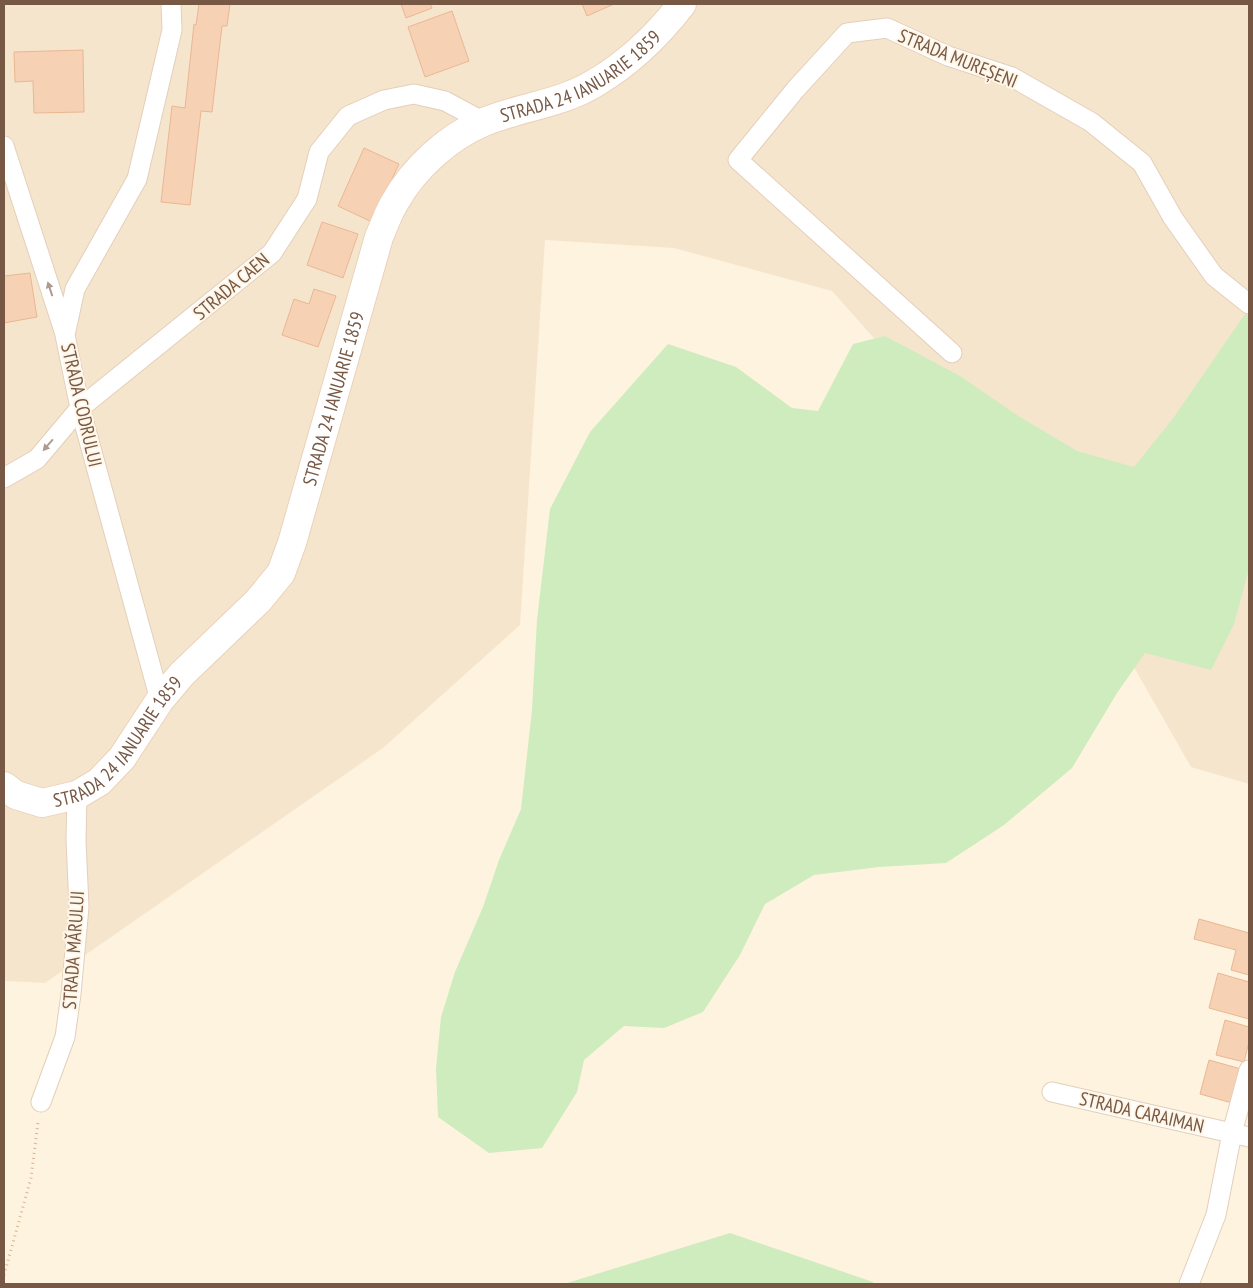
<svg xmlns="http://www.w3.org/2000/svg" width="1253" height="1288" viewBox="0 0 1253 1288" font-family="'PT Sans Narrow',sans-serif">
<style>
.residential{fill:#f6e5cd}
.green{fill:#ceecbd}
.building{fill:#f6d1b4;stroke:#eab793}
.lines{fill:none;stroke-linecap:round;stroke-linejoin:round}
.street-casing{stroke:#e3cfba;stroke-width:21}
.secondary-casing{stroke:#ead2ba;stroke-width:30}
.path{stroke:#dab498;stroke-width:3;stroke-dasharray:1 4;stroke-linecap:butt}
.street{stroke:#fff;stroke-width:19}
.secondary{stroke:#fff;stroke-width:28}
.oneway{fill:#ad9b8f}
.labels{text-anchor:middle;stroke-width:4;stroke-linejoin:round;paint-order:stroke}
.street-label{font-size:19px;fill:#765845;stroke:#fff6e7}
</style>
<rect width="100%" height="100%" fill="#fef3df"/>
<path class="residential" d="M 4,4 L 1249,4 L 1249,784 L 1191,767 L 1075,564 L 832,291 L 674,248 L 545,240 L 520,625 L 383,748 L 45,983 L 4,981 Z"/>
<path class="green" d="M 1245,314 L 1249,316 L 1249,569 L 1234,624 L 1211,670 L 1145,653 L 1117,693 L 1072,768 L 1004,825 L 946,863 L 879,867 L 814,875 L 765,904 L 740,955 L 703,1012 L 664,1028 L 624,1026 L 584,1060 L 577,1092 L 542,1148 L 489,1153 L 438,1117 L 436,1069 L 441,1017 L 455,972 L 483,907 L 499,860 L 521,809 L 532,710 L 537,620 L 550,509 L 590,432 L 668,344 L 736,367 L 792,408 L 818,411 L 853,344 L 885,336 L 960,376 L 1020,417 L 1077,451 L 1134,467 L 1174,417 Z
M 730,1233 L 873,1282 L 873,1284 L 564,1284 Z"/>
<path class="building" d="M 199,4 L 230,4 L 227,26 L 222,26 L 212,112 L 201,111 L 190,205 L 161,202 L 172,106 L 185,108 L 194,24 L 196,25 Z
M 401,4 L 430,4 L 432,8 L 406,18 Z
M 582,4 L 614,4 L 587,16 Z
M 452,11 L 469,61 L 425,77 L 408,27 Z
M 83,50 L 84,112 L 34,113 L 33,81 L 15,82 L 14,52 Z
M 364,148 L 399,164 L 372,222 L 338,206 Z
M 322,222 L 358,234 L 343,278 L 307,265 Z
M 30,273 L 37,317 L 4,323 L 4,276 Z
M 314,289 L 336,296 L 318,347 L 282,335 L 294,299 L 309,304 Z
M 1199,919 L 1249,933 L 1249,975 L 1231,970 L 1236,950 L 1194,939 Z
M 1218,973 L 1249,982 L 1249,1019 L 1209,1008 Z
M 1225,1020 L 1249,1027 L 1249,1042 L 1244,1062 L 1216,1055 Z
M 1209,1060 L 1241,1069 L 1232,1103 L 1200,1094 Z"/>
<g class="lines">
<defs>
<path id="street" d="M 4,146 L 65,334
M 952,353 L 738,160 L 795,90 L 847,33 L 887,28 L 948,56 L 1012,77 L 1091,122 L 1142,163 L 1173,218 L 1214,276 L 1249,304
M 4,478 L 37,459 L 80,408 L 272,253 L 307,199 L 319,152 L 348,116 L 384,100 L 414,94 L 445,101 L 484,122
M 160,700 L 80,408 L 65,335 L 75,289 L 137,179 L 172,30 L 171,4
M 1052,1092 L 1249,1137
M 41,1102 L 65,1037 L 71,994 L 79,907 L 76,840 L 77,795
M 1189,1284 L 1216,1215 L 1232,1133 L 1249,1070"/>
<g id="secondary">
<path id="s1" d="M 4,786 L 16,795 L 42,803 L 77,795 L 99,782 L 122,758 L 160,700 L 182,674 L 258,601 L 281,573 L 292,543 L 379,237 C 384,226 388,213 395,202 C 414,168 448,137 484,122 C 520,107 561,104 595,83 C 629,63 658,35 682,4"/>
</g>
</defs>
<use href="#street" class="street-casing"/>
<use href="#secondary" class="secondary-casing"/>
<path class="path" d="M 4,1275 L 31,1178 L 38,1122"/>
<use href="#street" class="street"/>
<use href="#secondary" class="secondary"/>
</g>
<defs><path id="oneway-solid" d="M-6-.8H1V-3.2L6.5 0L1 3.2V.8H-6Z" transform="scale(1.25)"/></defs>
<g class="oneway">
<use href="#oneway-solid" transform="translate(50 289) rotate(-108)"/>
<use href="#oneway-solid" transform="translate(48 445) rotate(131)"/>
</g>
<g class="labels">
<g class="street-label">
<text transform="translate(958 58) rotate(22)" y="7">STRADA MUREȘENI</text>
<text dy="7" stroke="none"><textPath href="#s1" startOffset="1000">STRADA 24 IANUARIE 1859</textPath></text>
<text transform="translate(231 286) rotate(-40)" y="7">STRADA CAEN</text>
<text dy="7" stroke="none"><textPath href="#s1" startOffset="564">STRADA 24 IANUARIE 1859</textPath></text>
<text transform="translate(82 405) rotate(77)" y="7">STRADA CODRULUI</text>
<text dy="7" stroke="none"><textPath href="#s1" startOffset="144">STRADA 24 IANUARIE 1859</textPath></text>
<text transform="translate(73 950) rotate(-86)" y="7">STRADA MĂRULUI</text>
<text transform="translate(1142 1112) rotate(13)" y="7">STRADA CARAIMAN</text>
</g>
</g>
<rect width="1253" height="1288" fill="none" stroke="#765845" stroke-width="10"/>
</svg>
